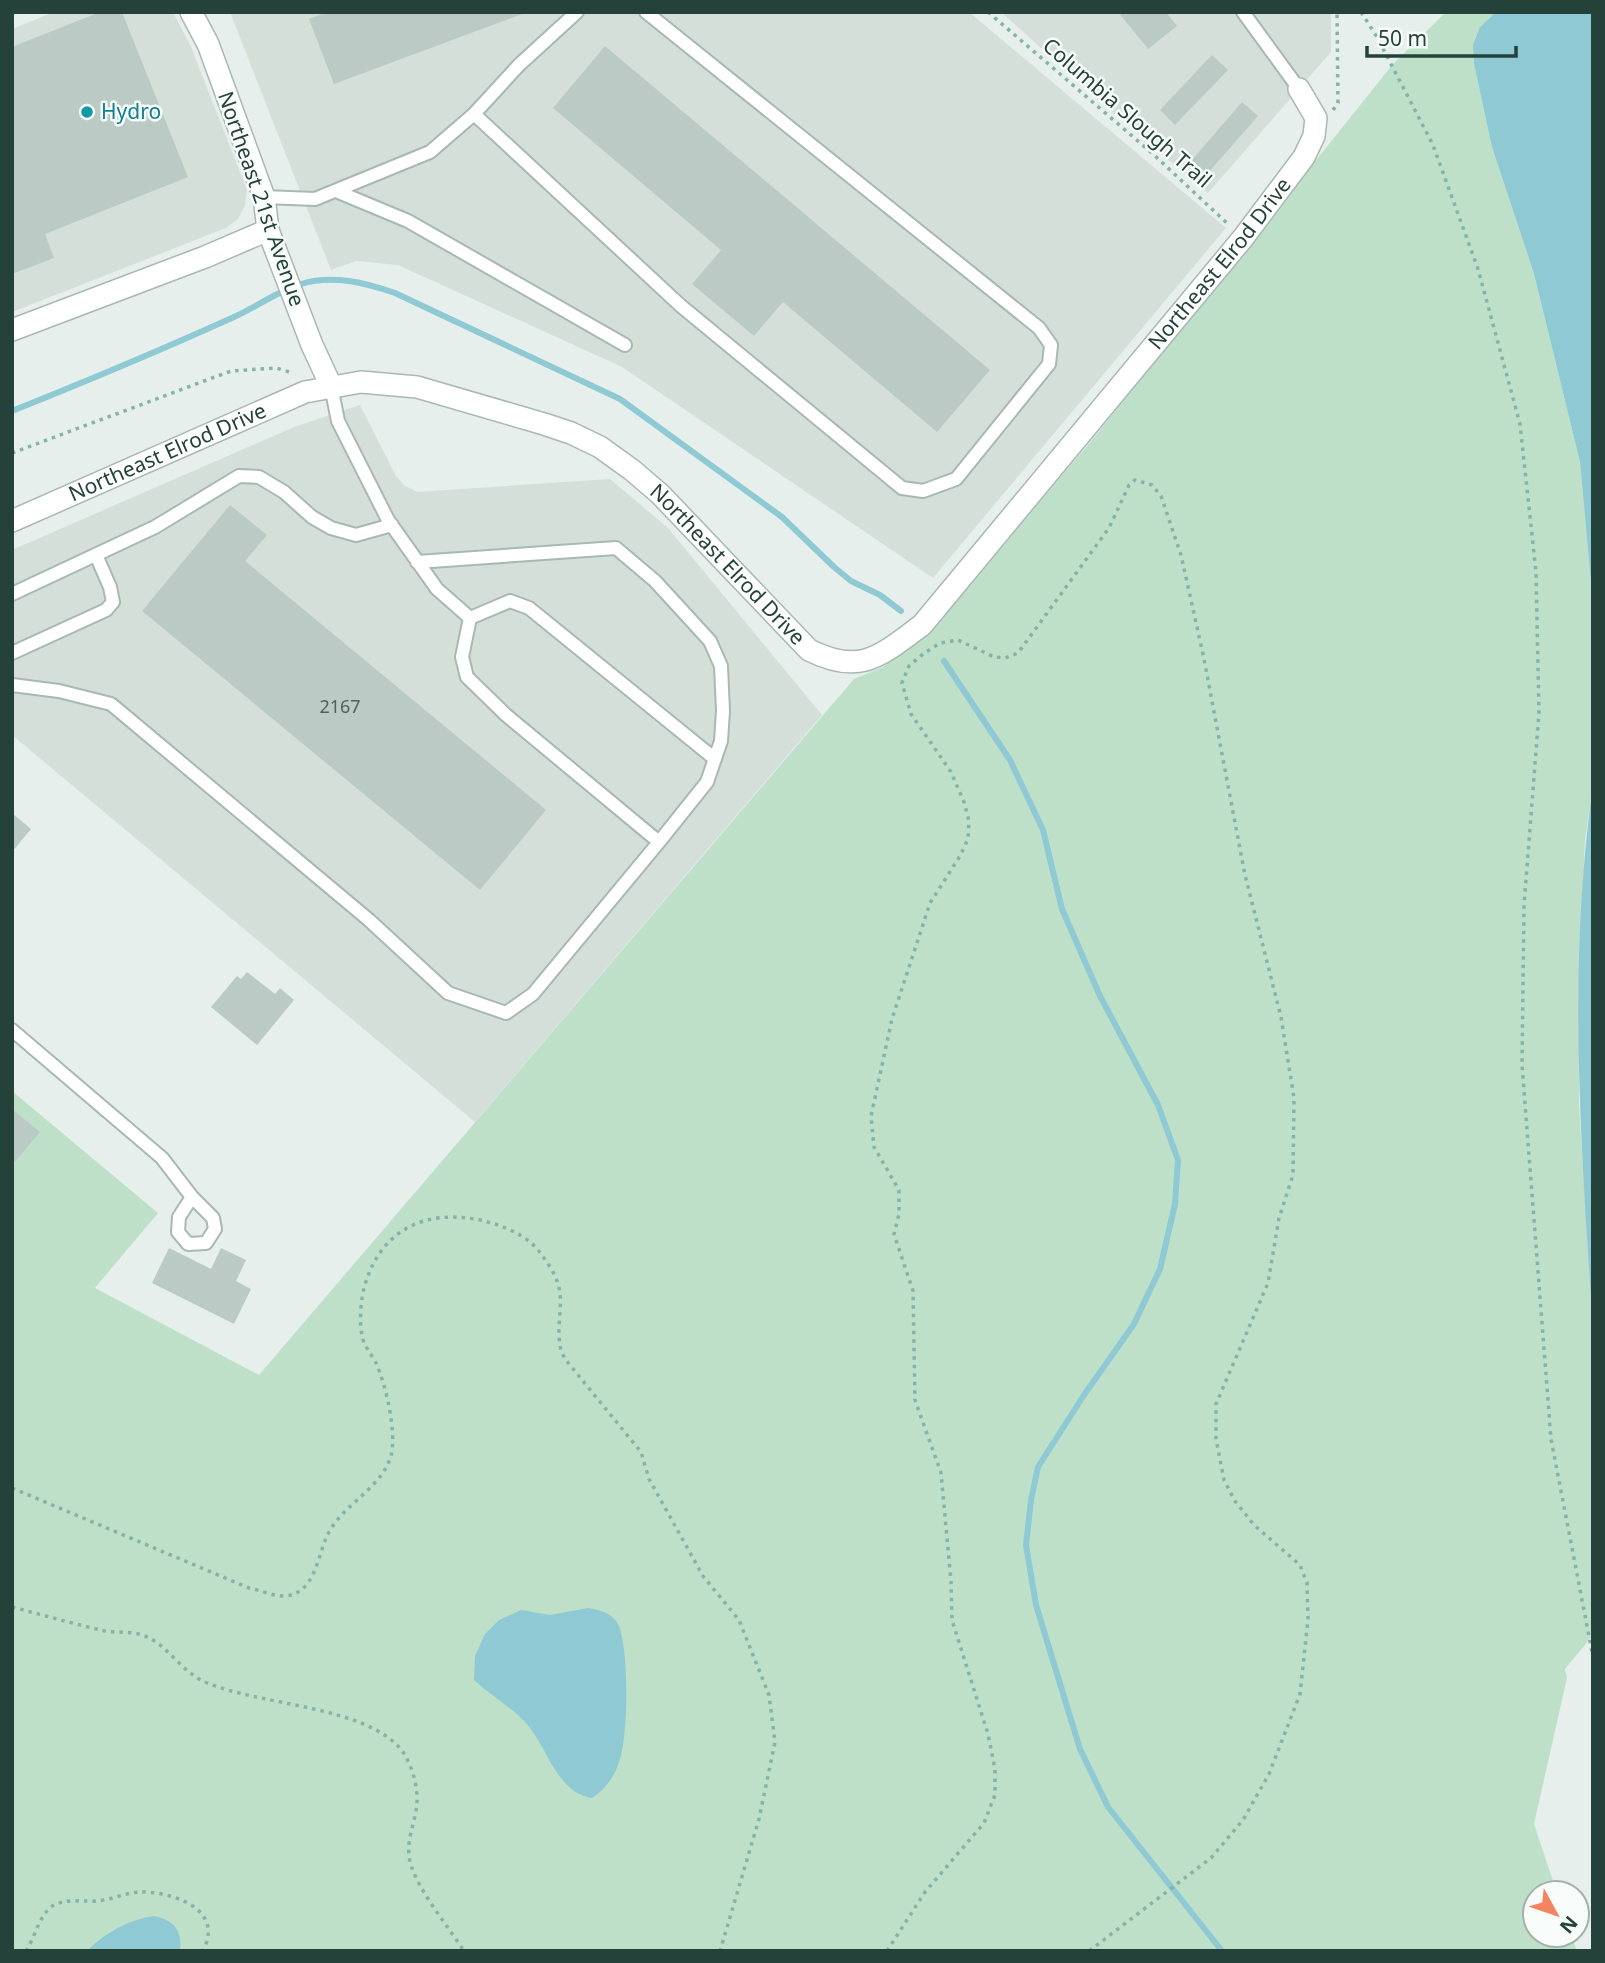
<svg xmlns="http://www.w3.org/2000/svg" width="1605" height="1963" viewBox="0 0 1605 1963" font-family="'Noto Sans',sans-serif">
<style>
.built{fill:#d4dfda}
.green{fill:#bfe0c8}
.water{fill:#8ec9d4}
.lines{fill:none;stroke-linecap:round;stroke-linejoin:round}
.stream{stroke:#8ec9d4;stroke-width:6}
.building{fill:#bbcac4}
.service-casing{stroke:#a8b8b2;stroke-width:16}
.minor-casing{stroke:#a8b8b2;stroke-width:24}
.tertiary-casing{stroke:#a8b8b2;stroke-width:24}
.path{stroke:#86b3a5;stroke-width:3.5;stroke-dasharray:3.5 5;stroke-linecap:butt}
.service{stroke:#fff;stroke-width:12}
.minor{stroke:#fff;stroke-width:21}
.tertiary{stroke:#fff;stroke-width:21}
.culture-dot{fill:#0f9aa8;stroke:#f7fbf9;stroke-width:2.5}
.labels{text-anchor:middle;stroke-width:5;stroke-linejoin:round;paint-order:stroke}
.number-label{font-size:18px;fill:#4a645c}
.culture-label{font-size:21px;fill:#0d838f;stroke:#f7fbf9;text-anchor:start}
.street-label{font-size:21px;fill:#24423a;stroke:#f7fbf9}
</style>
<rect width="100%" height="100%" fill="#e6efeb"/>
<path class="built" d="M 54,12 L 173,12 L 191,47 L 247,190 L 245,205 L 238,219 L 226,228 L 12,312 L 12,29 Z
M 230,12 L 969,12 L 1226,228 L 933,578 L 622,367 L 398,265 L 356,261 L 331,270 Z
M 1001,12 L 1331,12 L 1331,52 L 1208,193 L 1104,105 Z
M 360,405 L 396,476 L 404,485 L 417,492 L 610,479 L 668,528 L 822,715 L 475,1122 L 12,735 L 12,550 L 294,427 Z"/>
<path class="green" d="M 1446,12 L 1496,12 L 1480,27 L 1492,147 L 1534,274 L 1580,462 L 1593,606 L 1593,785 L 1585,841 L 1579,968 L 1579,1104 L 1593,1329 L 1593,1635 L 1565,1669 L 1567,1678 L 1534,1824 L 1557,1893 L 1535,1893 L 1535,1935 L 1571,1935 L 1577,1951 L 12,1951 L 12,1091 L 158,1213 L 95,1288 L 259,1375 L 854,679 L 883,667 L 928,631 L 1088,445 L 1393,64 Z"/>
<path class="water" d="M 1496,12 L 1593,12 L 1593,606 L 1580,462 L 1534,274 L 1492,147 L 1474,63 L 1473,45 L 1480,27 Z
M 1593,785 L 1593,1329 C 1581,1147 1567,966 1593,785 Z
M 588,1608 C 600,1610 613,1613 619,1626 C 629,1652 629,1739 618,1765 C 613,1779 605,1789 592,1798 C 556,1793 547,1745 525,1722 C 510,1706 490,1695 474,1680 L 475,1656 L 485,1634 L 499,1620 L 521,1610 L 550,1615 Z
M 154,1916 C 173,1920 183,1930 180,1951 L 87,1951 C 106,1932 128,1920 154,1916 Z"/>
<g class="lines">
<path class="stream" d="M 12,411 C 87,381 161,350 234,317 C 257,307 277,291 301,284 C 332,274 366,283 395,293 L 620,399 L 782,517 L 834,567 L 851,581 L 880,595 L 901,611
M 944,661 L 1010,760 L 1043,830 L 1062,909 L 1100,996 L 1158,1105 L 1178,1160 L 1175,1204 L 1160,1269 L 1134,1324 L 1084,1395 L 1038,1467 L 1031,1500 L 1026,1545 L 1036,1605 L 1080,1749 L 1108,1807 L 1222,1951"/>
</g>
<path class="building" d="M 100,12 L 122,12 L 188,177 L 45,234 L 54,258 L 12,274 L 12,47 Z
M 327,12 L 525,12 L 525,13 L 334,84 L 309,19 Z
M 1118,12 L 1166,12 L 1177,26 L 1148,49 Z
M 605,46 L 990,370 L 937,432 L 783,302 L 754,336 L 692,284 L 721,250 L 553,108 Z
M 1212,55 L 1228,70 L 1175,125 L 1160,110 Z
M 1242,102 L 1258,116 L 1207,174 L 1192,160 Z
M 230,505 L 267,535 L 245,561 L 546,810 L 480,890 L 142,611 Z
M 12,813 L 31,829 L 12,852 Z
M 247,972 L 275,994 L 280,988 L 294,1000 L 257,1045 L 211,1007 L 237,976 L 241,979 Z
M 12,1109 L 40,1132 L 12,1165 Z
M 169,1248 L 211,1269 L 221,1248 L 246,1260 L 236,1281 L 251,1289 L 234,1324 L 152,1283 Z"/>
<g class="lines">
<defs>
<path id="service" d="M 1243,12 L 1299,89
M 474,114 L 681,306 L 902,488 L 923,491 L 956,479 L 1049,364 L 1051,345 L 1039,328 L 646,12
M 336,191 L 408,221 L 625,345
M 264,197 L 315,199 L 430,152 L 474,114 L 519,65 L 577,12
M 417,562 L 616,548 L 655,581 L 710,641 L 721,666 L 723,711 L 721,741 L 707,782 L 659,842
M 12,594 L 155,527 L 239,476 L 259,477 L 284,492 L 312,517 L 331,528 L 356,535 L 392,525
M 470,618 L 510,601 L 529,608 L 715,759
M 12,653 L 106,610 L 113,602 L 110,587 L 96,555
M 12,685 L 59,691 L 111,704 L 369,920 L 448,993 L 506,1013 L 533,994 L 659,842 L 506,715 L 467,677 L 462,657 L 470,618 L 437,589 L 388,520 L 338,421 L 331,386
M 12,1030 L 162,1158 L 192,1197 L 213,1218 L 215,1229 L 206,1243 L 188,1244 L 178,1232 L 179,1217 L 192,1197"/>
<g id="minor">
<path d="M 268,230 L 312,345 L 331,386"/>
<path id="s1" d="M 12,521 L 305,392 L 361,382 L 417,387 L 544,424 L 571,433 L 600,447 L 632,470 L 660,494 L 809,650 C 861,676 880,656 922,625 L 1243,238 L 1304,157 L 1314,136 L 1316,118 L 1299,89"/>
</g>
<path id="tertiary" d="M 12,330 L 205,257 L 268,230 L 264,197 L 208,44 L 191,12"/>
</defs>
<use href="#service" class="service-casing"/>
<use href="#minor" class="minor-casing"/>
<use href="#tertiary" class="tertiary-casing"/>
<path class="path" d="M 988,12 L 1153,154 L 1229,225
M 1361,12 L 1377,37 L 1433,145 L 1478,269 L 1520,424 L 1536,572 L 1539,713 L 1524,905 L 1522,1065 L 1551,1439 L 1593,1657
M 1333,110 L 1338,103 L 1337,12
M 12,453 L 231,371 L 276,368 L 293,373
M 12,1488 L 249,1588 C 260,1590 275,1597 286,1596 C 316,1592 317,1556 328,1534 C 343,1504 381,1489 391,1456 C 397,1433 386,1385 376,1363 C 372,1355 363,1345 362,1335 C 359,1322 361,1300 364,1288 C 382,1222 437,1205 498,1225 C 514,1231 531,1239 541,1254 C 547,1262 554,1272 557,1281 C 565,1301 556,1325 560,1344 C 560,1349 563,1355 565,1359 L 641,1452 L 649,1479 L 703,1576 L 739,1620 L 769,1695 L 775,1742 L 759,1819 L 720,1951
M 12,1607 C 43,1615 74,1624 105,1631 C 117,1633 131,1631 142,1635 C 167,1643 181,1672 205,1682 C 259,1706 368,1705 403,1752 C 412,1766 418,1786 417,1803 C 416,1820 407,1837 409,1855 C 411,1882 448,1926 464,1951
M 26,1951 C 35,1937 40,1913 54,1905 C 68,1898 82,1902 96,1901 C 111,1900 125,1893 139,1892 C 163,1891 212,1903 208,1935 C 208,1940 205,1946 203,1951
M 887,1951 L 925,1892 L 984,1823 L 995,1795 L 995,1769 L 988,1734 L 952,1620 L 951,1581 L 941,1473 L 915,1400 L 913,1291 L 894,1234 L 899,1214 L 899,1190 L 874,1147 L 871,1116 L 892,1019 L 930,903 L 960,856 L 968,839 L 969,821 L 964,802 L 951,772 L 911,714 L 902,683 L 909,666 L 923,654 L 940,643 L 958,640 L 994,657 L 1005,658 L 1018,653 L 1109,528 L 1129,485 L 1135,480 L 1152,485 L 1161,496 L 1181,555 L 1203,654 L 1245,875 L 1281,1017 L 1294,1098 L 1293,1175 L 1279,1218 L 1268,1283 L 1216,1404 L 1216,1439 L 1224,1480 L 1235,1501 L 1254,1525 L 1300,1565 L 1307,1583 L 1308,1619 L 1300,1694 L 1269,1774 L 1243,1820 L 1211,1858 L 1089,1951"/>
<use href="#service" class="service"/>
<use href="#minor" class="minor"/>
<use href="#tertiary" class="tertiary"/>
</g>
<circle class="culture-dot" cx="87" cy="112" r="7"/>
<g class="labels">
<g class="number-label">
<text x="340" y="713">2167</text>
</g>
<g class="culture-label">
<text x="101" y="119">Hydro</text>
</g>
<g class="street-label">
<text transform="translate(1127 113) rotate(41)" y="7">Columbia Slough Trail</text>
<text transform="translate(261 199) rotate(71)" y="7">Northeast 21st Avenue</text>
<text dy="7" stroke="none"><textPath href="#s1" startOffset="1512">Northeast Elrod Drive</textPath></text>
<text dy="7" stroke="none"><textPath href="#s1" startOffset="170">Northeast Elrod Drive</textPath></text>
<text dy="7" stroke="none"><textPath href="#s1" startOffset="800">Northeast Elrod Drive</textPath></text>
</g>
</g>
<rect width="1605" height="1963" fill="none" stroke="#24423a" stroke-width="28"/>
<g transform="translate(1556 1914) rotate(130)"><circle r="33" fill="#f7fbf9" stroke="#a3b1ad" stroke-width="2"/>
<path d="M0-5L12 26L0 18L-12 26Z" fill="#f4845f"/>
<text y="-10" font-size="19" font-weight="bold" text-anchor="middle" fill="#24423a">N</text>
</g>
<path d="M1367 46v10h149v-10" fill="none" stroke="#24423a" stroke-width="3.5"/>
<text x="1378" y="46" font-size="21" fill="#24423a" stroke="#f7fbf9" stroke-width="5" paint-order="stroke">50 m</text>
</svg>
